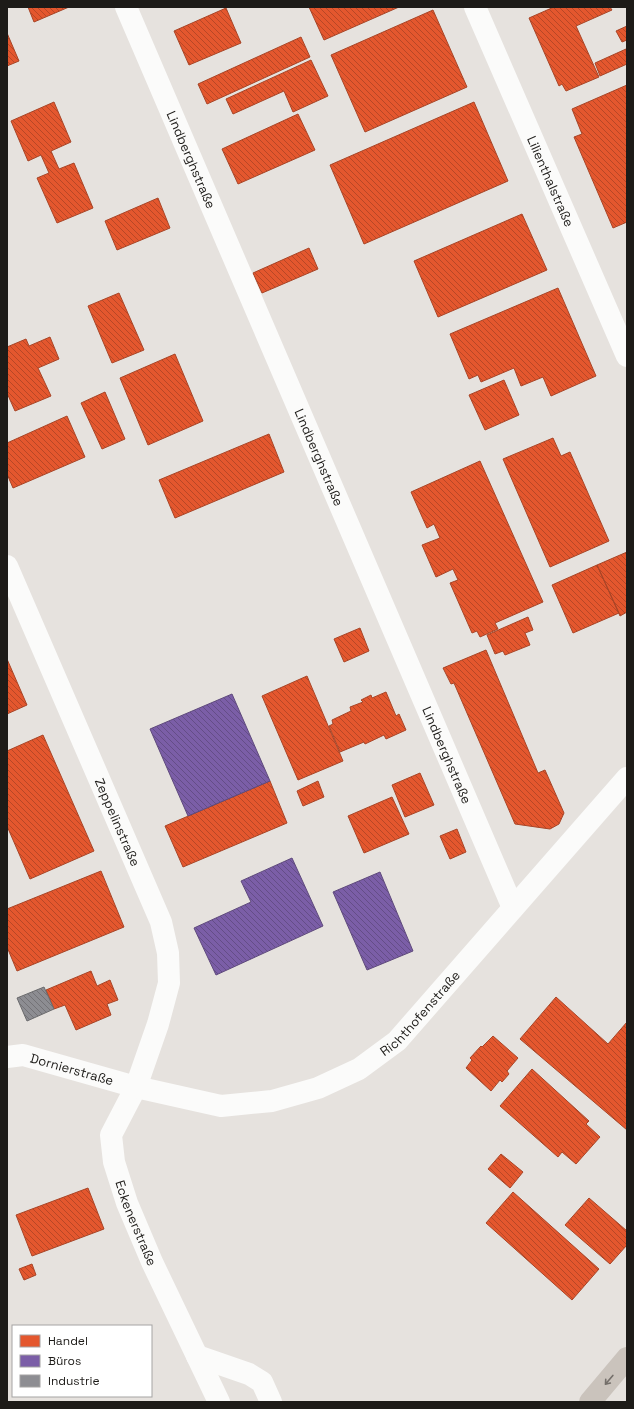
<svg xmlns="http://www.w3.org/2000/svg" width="634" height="1409" viewBox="0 0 634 1409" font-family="'Space Grotesk',sans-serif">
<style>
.shops{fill:url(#shops-back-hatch);stroke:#a84527}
.offices{fill:url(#offices-back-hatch);stroke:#5f4a7c}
.industry{fill:url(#industry-back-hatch);stroke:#6b6b6d}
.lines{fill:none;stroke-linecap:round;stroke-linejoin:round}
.minor{stroke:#fbfbfa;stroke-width:22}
.highway{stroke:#cac3bc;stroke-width:22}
.oneway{stroke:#746f6a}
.labels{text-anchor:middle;stroke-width:4;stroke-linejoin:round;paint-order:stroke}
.street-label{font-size:13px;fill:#1d1b18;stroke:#fff}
</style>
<defs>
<pattern id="shops-back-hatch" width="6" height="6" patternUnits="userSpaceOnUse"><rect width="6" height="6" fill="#e4572e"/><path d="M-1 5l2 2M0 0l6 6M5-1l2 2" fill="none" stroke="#b84726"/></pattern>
<pattern id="offices-back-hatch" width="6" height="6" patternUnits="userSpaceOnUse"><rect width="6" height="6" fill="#7b5ea7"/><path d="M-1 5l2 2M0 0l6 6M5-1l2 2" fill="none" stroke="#644d87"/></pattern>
<pattern id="industry-back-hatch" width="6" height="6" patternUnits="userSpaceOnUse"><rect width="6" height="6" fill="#8d8d92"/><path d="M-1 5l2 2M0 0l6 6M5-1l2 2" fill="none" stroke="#737276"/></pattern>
</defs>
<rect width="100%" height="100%" fill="#e6e2de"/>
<path class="shops" d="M 28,7 L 69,7 L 34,22 Z
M 309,7 L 399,7 L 324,40 Z
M 554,7 L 610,7 L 612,10 L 576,26 L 599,77 L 566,91 L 562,84 L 559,86 L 529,18 Z
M 226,8 L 241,43 L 189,65 L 174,31 Z
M 433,10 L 467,87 L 365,132 L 331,55 Z
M 627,26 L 627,40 L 622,42 L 616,31 Z
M 7,33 L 19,61 L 7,66 Z
M 301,37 L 310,57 L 207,104 L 198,84 Z
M 626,49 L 627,64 L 600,76 L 595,63 Z
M 311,60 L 328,96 L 293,112 L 284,91 L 233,114 L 226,99 Z
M 627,85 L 627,222 L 613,228 L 574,137 L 582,134 L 572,109 Z
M 54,102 L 71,142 L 51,151 L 59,169 L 74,163 L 93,208 L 57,223 L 37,178 L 49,173 L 41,155 L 28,161 L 11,121 Z
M 474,102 L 508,181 L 364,244 L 330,165 Z
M 298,114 L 315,150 L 238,184 L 222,149 Z
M 158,198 L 170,228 L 117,250 L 105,221 Z
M 522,214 L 547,270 L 438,317 L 414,261 Z
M 309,248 L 318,269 L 262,293 L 253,273 Z
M 558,288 L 596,376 L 551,396 L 543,377 L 521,386 L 514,368 L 481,382 L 478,375 L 469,379 L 450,334 Z
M 119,293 L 144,350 L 112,363 L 88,306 Z
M 50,337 L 59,359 L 38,368 L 51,396 L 15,411 L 7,393 L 7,347 L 26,339 L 29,346 Z
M 175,354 L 203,421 L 148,445 L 120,378 Z
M 504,380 L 519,415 L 485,430 L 469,395 Z
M 105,392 L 125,439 L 102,449 L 81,403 Z
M 67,416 L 85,457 L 13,488 L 7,474 L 7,443 Z
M 269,434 L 284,472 L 175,518 L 159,480 Z
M 553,438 L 561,456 L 570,452 L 609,541 L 550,567 L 503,459 Z
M 480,461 L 543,602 L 495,623 L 498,629 L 480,637 L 477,631 L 472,633 L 450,583 L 458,580 L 453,569 L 436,577 L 422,545 L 440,538 L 434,524 L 427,528 L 411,492 Z
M 627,552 L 627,612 L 620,616 L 597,565 Z
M 597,565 L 619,613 L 573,633 L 552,585 Z
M 528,617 L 533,630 L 525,633 L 530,645 L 505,655 L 503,651 L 495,654 L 487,635 Z
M 360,628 L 369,651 L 344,662 L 334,639 Z
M 486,650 L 538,773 L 545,770 L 564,813 L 559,824 L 550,829 L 515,824 L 454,683 L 451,684 L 443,668 Z
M 7,659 L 27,705 L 7,714 Z
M 307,676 L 343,761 L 298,780 L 262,696 Z
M 386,692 L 396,716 L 399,714 L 406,730 L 386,739 L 384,735 L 365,744 L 364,742 L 340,752 L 329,726 L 333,724 L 332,720 L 351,711 L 350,707 L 363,702 L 361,700 L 371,695 L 372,698 Z
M 43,735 L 94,851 L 30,879 L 7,826 L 7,751 Z
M 420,773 L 434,805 L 405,817 L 392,785 Z
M 270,781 L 287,823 L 183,867 L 165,826 Z
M 318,781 L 324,797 L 303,806 L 297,791 Z
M 392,797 L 409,834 L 364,853 L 348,816 Z
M 457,829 L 466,852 L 450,859 L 440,836 Z
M 101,871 L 124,927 L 17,971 L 7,947 L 7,909 Z
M 91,971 L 97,986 L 110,980 L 118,1000 L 107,1004 L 111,1015 L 76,1030 L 65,1005 L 54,1009 L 46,990 Z
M 556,997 L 608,1044 L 627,1022 L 627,1130 L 520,1039 Z
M 493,1036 L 518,1058 L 507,1071 L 509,1074 L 502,1082 L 500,1080 L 491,1091 L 466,1068 L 472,1060 L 470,1058 L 481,1046 L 482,1047 Z
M 532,1069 L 589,1121 L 586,1124 L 600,1137 L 576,1164 L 562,1152 L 558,1157 L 500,1106 Z
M 501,1154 L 523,1172 L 510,1188 L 488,1169 Z
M 88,1188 L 104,1229 L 32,1256 L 16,1215 Z
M 513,1192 L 599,1269 L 572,1300 L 486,1223 Z
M 589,1198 L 627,1231 L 627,1245 L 610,1264 L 565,1225 Z
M 32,1264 L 36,1275 L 24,1280 L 19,1269 Z"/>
<path class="offices" d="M 232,694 L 270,781 L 188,816 L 150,729 Z
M 292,858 L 323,926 L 216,975 L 194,928 L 251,902 L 241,881 Z
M 380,872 L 413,951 L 367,970 L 333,892 Z"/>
<path class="industry" d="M 44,987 L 54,1009 L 27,1021 L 17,998 Z"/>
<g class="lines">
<g class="minor">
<path id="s1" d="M 126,7 L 513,908"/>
<path id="s2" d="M 475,7 L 627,356"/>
<path id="s3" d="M 7,566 L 161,922 L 168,953 L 169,983 L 158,1024 L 136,1087 L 111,1135 L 114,1162 L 127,1203 L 152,1262 L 219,1402"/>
<path id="s4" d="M 7,1057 L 23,1055 L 136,1087 L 221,1106 L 272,1101 L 318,1088 L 359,1069 L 397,1041 L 627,778"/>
<path d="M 197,1356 L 249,1374 L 262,1382 L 271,1402"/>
</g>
<path class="highway" d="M 590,1402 L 627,1358"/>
</g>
<defs><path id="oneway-shaft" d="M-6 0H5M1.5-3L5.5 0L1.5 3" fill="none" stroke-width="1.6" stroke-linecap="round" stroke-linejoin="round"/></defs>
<use class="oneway" href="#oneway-shaft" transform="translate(609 1380) rotate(130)"/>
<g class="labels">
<g class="street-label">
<text dy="5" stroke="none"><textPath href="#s1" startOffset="166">Lindberghstraße</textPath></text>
<text dy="5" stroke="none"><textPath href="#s2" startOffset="190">Lilienthalstraße</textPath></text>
<text dy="5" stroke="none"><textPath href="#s1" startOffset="490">Lindberghstraße</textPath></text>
<text dy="5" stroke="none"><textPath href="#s1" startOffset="814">Lindberghstraße</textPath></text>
<text dy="5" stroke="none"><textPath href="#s3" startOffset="279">Zeppelinstraße</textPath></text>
<text dy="5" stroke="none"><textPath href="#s4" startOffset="448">Richthofenstraße</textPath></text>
<text dy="5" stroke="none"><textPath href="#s4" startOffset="67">Dornierstraße</textPath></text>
<text dy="5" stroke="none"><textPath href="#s3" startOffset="705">Eckenerstraße</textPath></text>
</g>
</g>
<rect width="634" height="1409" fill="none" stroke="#1d1b18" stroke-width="16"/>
<rect x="12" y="1325" width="140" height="72" fill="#ffffff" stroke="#a5a4a3"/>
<rect x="20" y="1335" width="20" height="12" fill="#e4572e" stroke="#a5a4a3"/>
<text x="48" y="1345" font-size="12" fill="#1d1b18">Handel</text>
<rect x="20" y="1355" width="20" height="12" fill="#7b5ea7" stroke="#a5a4a3"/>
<text x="48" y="1365" font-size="12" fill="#1d1b18">Büros</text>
<rect x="20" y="1375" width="20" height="12" fill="#8d8d92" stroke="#a5a4a3"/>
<text x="48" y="1385" font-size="12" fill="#1d1b18">Industrie</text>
</svg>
